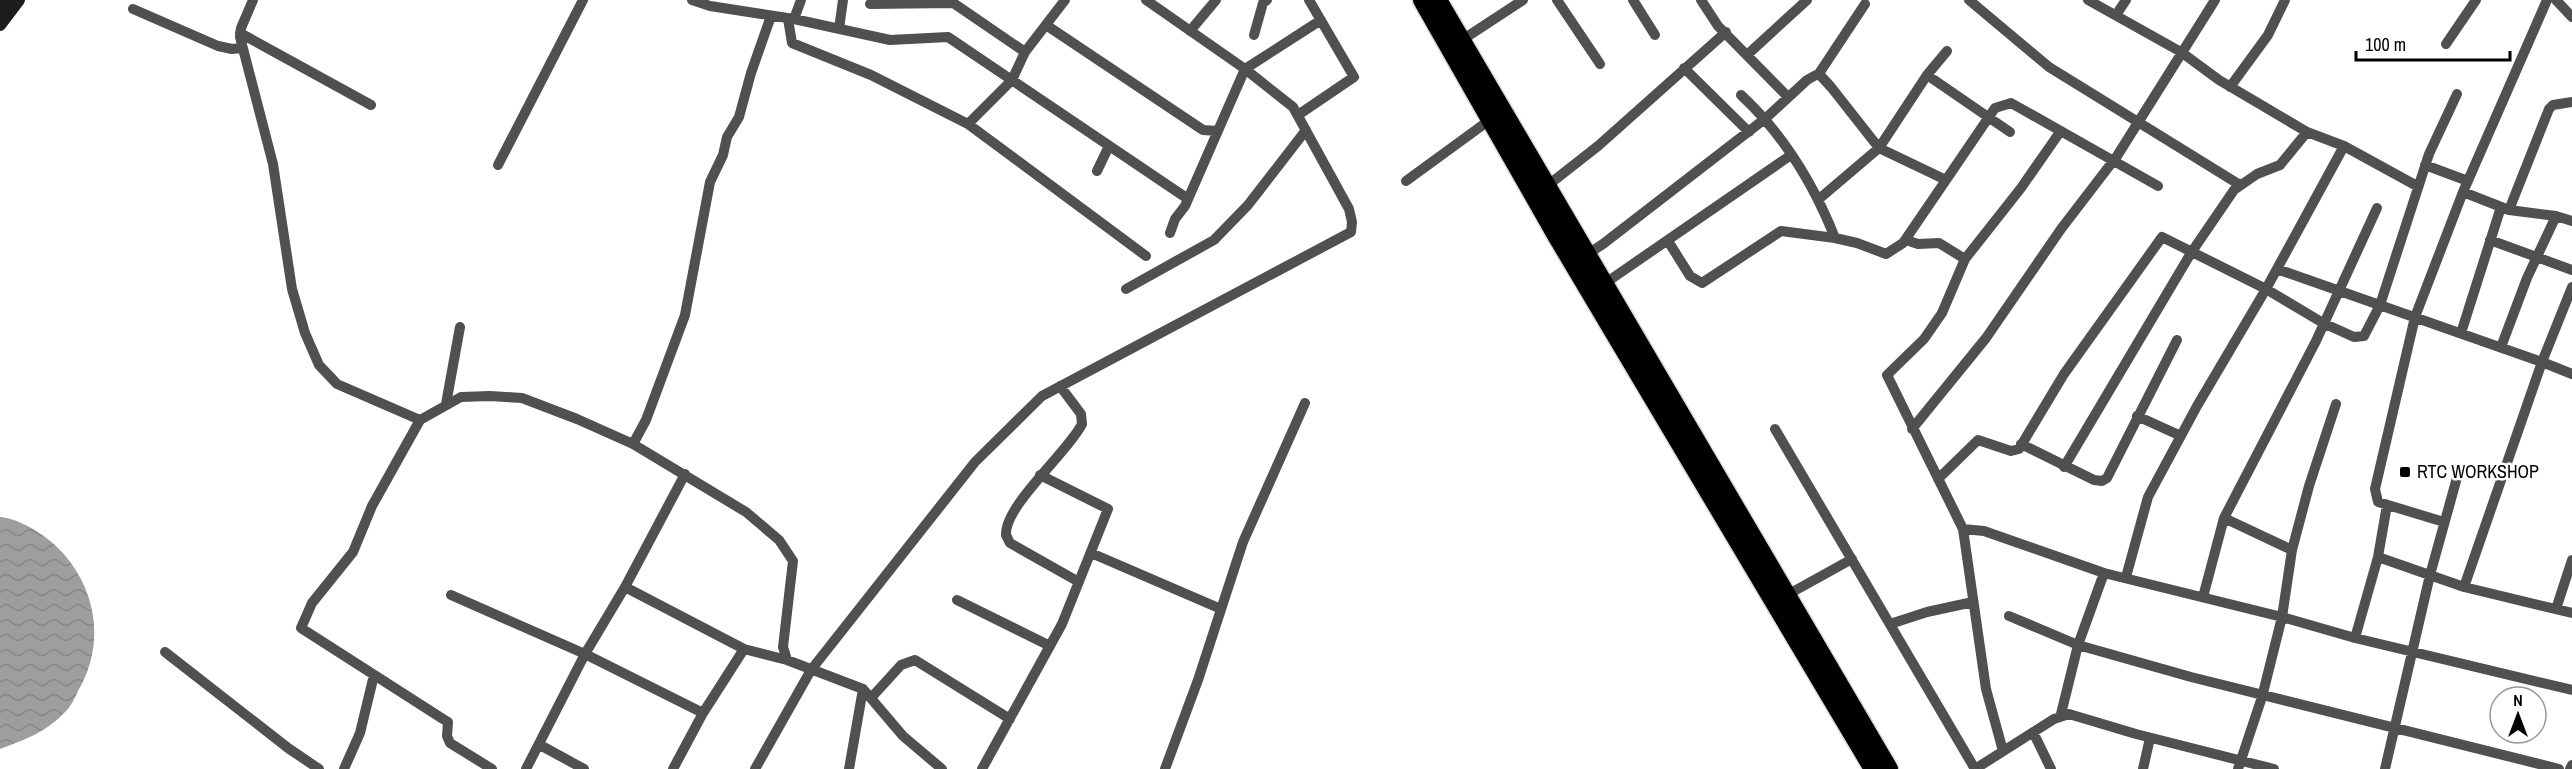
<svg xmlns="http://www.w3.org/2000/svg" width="2572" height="769" viewBox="0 0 2572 769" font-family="'Archivo Narrow',sans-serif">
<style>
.water{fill:url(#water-waves)}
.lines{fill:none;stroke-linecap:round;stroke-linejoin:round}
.highway-casing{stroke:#dbdbdb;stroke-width:21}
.street{stroke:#505050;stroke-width:10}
.secondary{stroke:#1d1d1d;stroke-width:12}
.highway{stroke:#000;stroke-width:18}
.poi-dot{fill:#000;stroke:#fff;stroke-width:2}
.labels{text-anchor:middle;stroke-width:5;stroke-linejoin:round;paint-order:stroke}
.poi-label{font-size:18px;fill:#000;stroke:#fff;text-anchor:start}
</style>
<defs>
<pattern id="water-waves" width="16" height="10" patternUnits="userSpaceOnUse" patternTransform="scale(1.5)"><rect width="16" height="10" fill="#9e9e9e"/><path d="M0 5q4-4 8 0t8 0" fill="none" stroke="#868686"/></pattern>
</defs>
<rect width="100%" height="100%" fill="#fff"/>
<path class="water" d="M 0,517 C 20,519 42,533 56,546 C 96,584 107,643 78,691 C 75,698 71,706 66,711 C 48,731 25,740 0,749 Z"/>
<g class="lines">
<defs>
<path id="highway" d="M 1422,0 L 1557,237 L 1873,769
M 1438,0 L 1889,769"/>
</defs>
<use href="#highway" class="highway-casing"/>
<path class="street" d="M 253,0 L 241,28 L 240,37 L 273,164 L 292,289 L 305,333 L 319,365 L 337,384 L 420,420
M 692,0 L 710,6 L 794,19 L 890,40 L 948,37 L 1188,199
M 949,0 L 1025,52
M 1557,0 L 1600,64
M 1633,0 L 1655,35
M 1701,0 L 1718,26 L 1788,97
M 1969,0 L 2049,67 L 2240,185
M 2088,0 L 2181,52 L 2219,80 L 2307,132 L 2344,146 L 2417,186
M 2556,0 L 2572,17
M 870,4 L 952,3
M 133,9 L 218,46 L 232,49 L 242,48
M 2116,15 L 2126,0
M 788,19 L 792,43 L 871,75 L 968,124 L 1146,256
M 794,19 L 801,0
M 1046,25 L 1203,130 L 1218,131
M 839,29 L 843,0
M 1190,31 L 1216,0
M 240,33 L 371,105
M 1254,35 L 1263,3 L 1267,0
M 1462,40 L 1523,0
M 2446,44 L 2476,0
M 1747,55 L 1807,0
M 1684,68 L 1749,132
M 1818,75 L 1865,4
M 1927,75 L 2010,132
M 2230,87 L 2268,35 L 2285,0
M 1741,95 C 1783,134 1814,185 1835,238
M 1298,115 L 1354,77 L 1309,0
M 968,124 L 1012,80 L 1025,52 L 1065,0
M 498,165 L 583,0
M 2425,165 L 2468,181
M 1097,171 L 1109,146
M 1946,180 L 1995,108 L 2011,103 L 2158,186
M 1406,181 L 1491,119
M 1547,186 L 1598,146 L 1726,32
M 2463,192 L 2509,210 L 2556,216 L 2572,221
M 1819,199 L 1879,148 L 1927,75 L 1947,51
M 2509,210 L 2549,109 L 2553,105 L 2572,102
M 1170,233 L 1175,219 L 1185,206 L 1245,69 L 1321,20
M 1906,240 L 1918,244 L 1939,243 L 1965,259
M 2490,240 L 2572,270
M 1583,257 L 1603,244 L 1766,118 L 1807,80 L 1816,75 L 1820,75 L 1831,87 L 1879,148 L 1946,180 L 1903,243 L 1886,254 L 1857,243 L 1835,238 L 1781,231 L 1702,283 L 1690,276 L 1668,241
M 2277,269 L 2542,362 L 2464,587
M 1604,284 L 1791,155
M 2572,287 L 2542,362 L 2572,374
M 1126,289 L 1214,240 L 1248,205 L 1306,130
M 2461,333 L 2501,207
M 2501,347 L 2527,278 L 2556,216
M 1060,386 L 1081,414 L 1082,424 C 1069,451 1004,506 1006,535 L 1010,543 L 1079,582
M 446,404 L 460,327
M 2137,416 L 2181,436
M 1775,429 L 1975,769
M 1912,429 L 1986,338 L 2061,229 L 2117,156 L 2215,0
M 633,444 L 646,420 L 685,315 L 710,182 L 723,155 L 727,137 L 739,117 L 751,73 L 771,16
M 2021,444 L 2094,480 L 2102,481 L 2107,478 L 2177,340
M 2064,467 L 2191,253 L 2234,190 L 2257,174 L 2280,165 L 2307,132
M 1938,479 L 1978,440 L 2011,451 L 2019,449 L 2064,374 L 2162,237 L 2266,289 L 2323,323 L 2354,337 L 2364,336 L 2380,305 L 2429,154 L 2457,94
M 2224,518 L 2292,550 L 2282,617 L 2262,697 L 2238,769
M 2444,522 L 2378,502 L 2375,489 L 2415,317 L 2463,192 L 2547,0
M 1963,529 L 1984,531 L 2104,573 L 2282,617 L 2355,638 L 2572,690
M 2292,550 L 2309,486 L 2336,404
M 1091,553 L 1221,609
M 2378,557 L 2464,587 L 2572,613
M 2126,577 L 2148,497 L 2197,406 L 2266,289 L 2344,146
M 625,587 L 744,649 L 787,660
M 451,595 L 585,654 L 703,713
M 1787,595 L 1852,559
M 2203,597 L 2224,518 L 2316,341 L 2377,208
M 957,600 L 1050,646
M 2556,609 L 2572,560
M 2009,616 L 2078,645 L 2191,677 L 2559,769
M 1890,624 L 1927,612 L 1973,602
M 2355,638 L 2378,557 L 2387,505
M 165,652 L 288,748 L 319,769
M 871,698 L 901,665 L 915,660 L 1010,719
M 2061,714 L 2078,645 L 2104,573
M 2033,732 L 2051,769
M 540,745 L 584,769
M 2003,751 L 1986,689 L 1963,529 L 1887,375 L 1924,339 L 1942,313 L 1965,259 L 2021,188 L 2060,132
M 344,769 L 360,733 L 374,675
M 492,769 L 450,743 L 447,736 L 448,722 L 443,719 L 301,628 L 312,603 L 353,552 L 372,506 L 420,420 L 461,397 L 490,396 L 522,398 L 577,419 L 633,444 L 746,512 L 779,540 L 793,561 L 783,647 L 787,660 L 863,689 L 903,736 L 942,769
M 526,769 L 585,654 L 625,587 L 685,474
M 673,769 L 703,713 L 744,649
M 755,769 L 811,670 L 975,462 L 1042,396 L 1351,232 L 1352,222 L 1349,209 L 1293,107 L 1245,69 L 1146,0
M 849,769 L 863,689
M 982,769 L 1062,624 L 1108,509 L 1040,475
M 1165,769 L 1198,680 L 1243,542 L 1305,403
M 1975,769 L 2054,719 L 2069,714 L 2136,734 L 2274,769
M 2143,769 L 2150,738
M 2385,769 L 2430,575 L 2458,474
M 2570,769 L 2572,765"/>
<path class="secondary" d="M 0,10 L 8,0
M 0,25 L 19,0"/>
<use href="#highway" class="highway"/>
</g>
<rect class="poi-dot" x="2399" y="466" width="12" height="12" rx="3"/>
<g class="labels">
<g class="poi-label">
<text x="2417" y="478">RTC WORKSHOP</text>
</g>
</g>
<g transform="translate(2518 715)"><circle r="28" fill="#ffffff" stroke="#999999" stroke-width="1.5"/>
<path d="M0-4.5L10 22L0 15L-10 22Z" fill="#000000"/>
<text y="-9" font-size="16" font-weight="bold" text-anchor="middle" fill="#000000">N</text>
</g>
<path d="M2356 51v9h154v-9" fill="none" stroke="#000000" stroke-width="3"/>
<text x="2365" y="51" font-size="18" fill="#000000" stroke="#ffffff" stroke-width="4.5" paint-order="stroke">100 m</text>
</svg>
